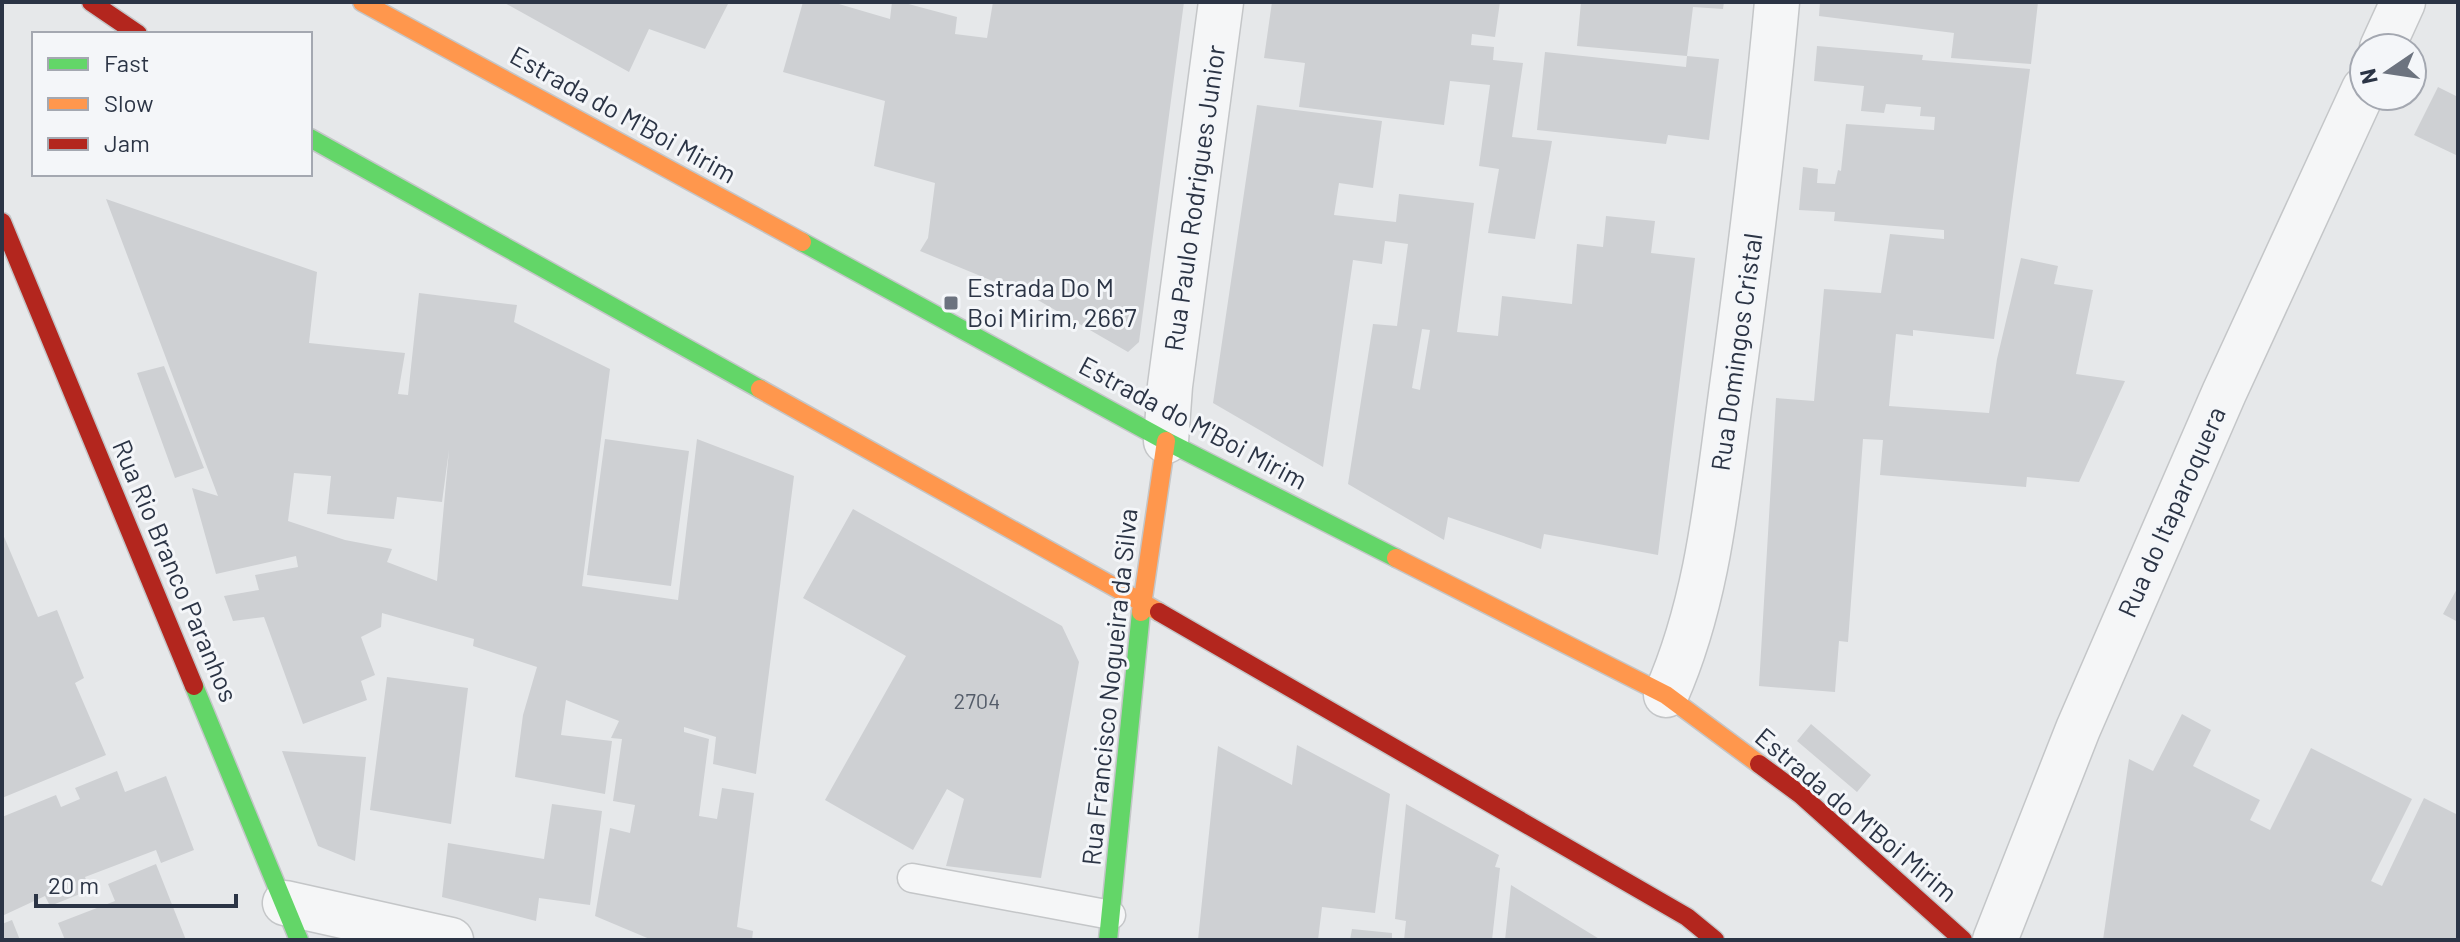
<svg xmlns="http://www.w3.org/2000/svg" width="2460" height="942" viewBox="0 0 2460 942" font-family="Barlow,sans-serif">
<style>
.building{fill:#ced0d3;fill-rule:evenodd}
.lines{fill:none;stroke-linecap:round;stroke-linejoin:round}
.lane-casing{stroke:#c4c6c8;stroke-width:31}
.street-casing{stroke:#c4c6c8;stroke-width:47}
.fast-casing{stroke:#c4c6c8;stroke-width:21}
.slow-casing{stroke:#c4c6c8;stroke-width:21}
.jam-casing{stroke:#c4c6c8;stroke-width:21}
.lane{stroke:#f5f6f7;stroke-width:28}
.street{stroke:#f5f6f7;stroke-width:44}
.fast{stroke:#63d668;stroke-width:18}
.slow{stroke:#ff974d;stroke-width:18}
.jam{stroke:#b3261e;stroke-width:18}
.poi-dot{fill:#6c737f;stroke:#f4f6f9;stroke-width:3}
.labels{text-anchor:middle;stroke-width:6;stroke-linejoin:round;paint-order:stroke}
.number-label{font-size:22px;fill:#545c69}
.street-label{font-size:26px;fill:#2b3445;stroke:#f4f6f9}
.poi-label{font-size:26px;fill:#2b3445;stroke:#f4f6f9;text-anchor:start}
</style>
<rect width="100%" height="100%" fill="#e6e8ea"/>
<path class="building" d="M 503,2 L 729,2 L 705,49 L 649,29 L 629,72 Z
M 803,2 L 832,2 L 890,19 L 892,2 L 901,2 L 957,17 L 955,34 L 987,38 L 993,2 L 1184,2 L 1139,342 L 1128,352 L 1036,299 L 920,251 L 928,238 L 935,183 L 874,166 L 885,101 L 783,72 Z
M 1272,2 L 1500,2 L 1495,37 L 1472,34 L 1471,45 L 1494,47 L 1493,60 L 1523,63 L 1512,137 L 1552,141 L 1535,239 L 1488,233 L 1499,169 L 1479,166 L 1490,85 L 1450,81 L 1444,125 L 1299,107 L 1305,63 L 1264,58 Z
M 1581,2 L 1724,2 L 1723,9 L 1693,7 L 1687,56 L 1577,46 Z
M 1820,2 L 2038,2 L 2031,64 L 1951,58 L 1954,33 L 1819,16 Z
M 1817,46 L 1923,55 L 1922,60 L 2030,69 L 1994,339 L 1913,330 L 1913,336 L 1896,334 L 1889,406 L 1989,413 L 1997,359 L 2021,258 L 2058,266 L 2054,284 L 2093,290 L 2076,374 L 2125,381 L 2079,482 L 2027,477 L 2026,487 L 1880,475 L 1883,440 L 1863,439 L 1848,642 L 1839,641 L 1835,692 L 1759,686 L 1776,398 L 1814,401 L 1824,289 L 1881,293 L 1890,234 L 1944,239 L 1944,230 L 1834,221 L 1835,212 L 1799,210 L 1803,167 L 1818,169 L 1817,183 L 1835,184 L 1838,170 L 1841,171 L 1846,124 L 1934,130 L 1935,117 L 1920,116 L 1921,107 L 1886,104 L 1884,113 L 1861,111 L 1864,86 L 1814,81 Z
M 1545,52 L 1686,67 L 1687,56 L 1719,59 L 1709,140 L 1668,135 L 1666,144 L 1537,130 Z
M 2438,87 L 2458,97 L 2458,156 L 2414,135 Z
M 1257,105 L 1382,121 L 1373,188 L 1339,183 L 1334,215 L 1396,222 L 1399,194 L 1474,203 L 1457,332 L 1498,336 L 1502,296 L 1572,304 L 1577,244 L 1603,247 L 1606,216 L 1655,221 L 1651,253 L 1695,258 L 1658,555 L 1544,534 L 1541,549 L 1448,517 L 1444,540 L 1348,484 L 1373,324 L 1397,326 L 1408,244 L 1385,241 L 1382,264 L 1353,260 L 1323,467 L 1213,403 ZM 1422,329 L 1430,330 L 1420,390 L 1412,388 Z
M 106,199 L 317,272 L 309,343 L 405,353 L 398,394 L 408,395 L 419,293 L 517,305 L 514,322 L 610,369 L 582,586 L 678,600 L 697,439 L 794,476 L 756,774 L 713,764 L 716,737 L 684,727 L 684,732 L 709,739 L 699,816 L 717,819 L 722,788 L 754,793 L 737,927 L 753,931 L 752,940 L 652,940 L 595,916 L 610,828 L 630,833 L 635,805 L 613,801 L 622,739 L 611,738 L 619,721 L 566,700 L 561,735 L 612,741 L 605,794 L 515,777 L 523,715 L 537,667 L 473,646 L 474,639 L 382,613 L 381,627 L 361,637 L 375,675 L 361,681 L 367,700 L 303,724 L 264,617 L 233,621 L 224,596 L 259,590 L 255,575 L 298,567 L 296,556 L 216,574 L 192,488 L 218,496 ZM 449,450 L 437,581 L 387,562 L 392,549 L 345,540 L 288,521 L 294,473 L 331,476 L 327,514 L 394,519 L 397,497 L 442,502 Z
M 164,366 L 204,468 L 175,478 L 137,373 Z
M 605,439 L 689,451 L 671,586 L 587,575 Z
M 853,509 L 1062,626 L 1079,662 L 1041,878 L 946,866 L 964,799 L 947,789 L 913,850 L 825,800 L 906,656 L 803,598 Z
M 2,532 L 38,617 L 57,610 L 84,678 L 75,683 L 106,755 L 2,798 Z
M 2458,587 L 2458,622 L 2443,614 Z
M 387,677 L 468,688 L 451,824 L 370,810 Z
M 2182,714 L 2211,730 L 2193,766 L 2260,800 L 2250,820 L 2270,830 L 2311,748 L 2412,799 L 2371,881 L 2382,886 L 2424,798 L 2458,815 L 2458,940 L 2103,940 L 2129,759 L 2153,771 Z
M 1811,724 L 1871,775 L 1857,792 L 1797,741 Z
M 1297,745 L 1390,794 L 1375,913 L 1322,907 L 1318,940 L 1198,940 L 1218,746 L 1292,785 Z
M 282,751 L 366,757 L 355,861 L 318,846 Z
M 117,771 L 125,792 L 166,776 L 194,850 L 161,863 L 156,850 L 85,877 L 90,890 L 50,906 L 45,896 L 2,916 L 2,817 L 56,795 L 61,807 L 80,799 L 75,788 Z
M 552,804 L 602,811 L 590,905 L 539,898 L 536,921 L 442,897 L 448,843 L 544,859 Z
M 1406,804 L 1499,855 L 1495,867 L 1500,868 L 1492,940 L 1404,940 L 1406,921 L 1395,919 Z
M 156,864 L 186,940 L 65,940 L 58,923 L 115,901 L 108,884 Z
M 1511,885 L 1601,940 L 1505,940 Z
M 12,920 L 20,940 L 2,940 L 2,924 Z
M 1352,929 L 1392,933 L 1392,940 L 1350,940 Z"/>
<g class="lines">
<defs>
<path id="lane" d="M 912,878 L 1111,915"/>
<path id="street" d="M 2382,48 L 2403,2
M 1166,441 L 1170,386 L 1221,2
M 1666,695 C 1708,600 1717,496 1731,394 C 1749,263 1765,133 1777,2
M 285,903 L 451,940
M 1995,940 L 2078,729 L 2224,393 L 2364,89"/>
<path id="fast" d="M 310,138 L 760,389
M 802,242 L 1166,441 L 1396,558
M 194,686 L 299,940
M 1108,940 L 1141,612"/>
<path id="slow" d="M 362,2 L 802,242
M 760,389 L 1159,612
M 1396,558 L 1666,695 L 1759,764
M 1141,612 L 1166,441"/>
<path id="jam" d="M 91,2 L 138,34
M 2,222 L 194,686
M 1159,612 L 1687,917 L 1715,940
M 1759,764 L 1801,795 L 1963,940"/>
</defs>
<use href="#lane" class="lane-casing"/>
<use href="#street" class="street-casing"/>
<use href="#fast" class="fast-casing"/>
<use href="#slow" class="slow-casing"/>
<use href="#jam" class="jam-casing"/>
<use href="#lane" class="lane"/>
<use href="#street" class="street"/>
<use href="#fast" class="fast"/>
<use href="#slow" class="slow"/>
<use href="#jam" class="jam"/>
</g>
<rect class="poi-dot" x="943" y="295" width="16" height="16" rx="4"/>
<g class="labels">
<g class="number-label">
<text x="977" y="709">2704</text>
</g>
<g class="street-label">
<text transform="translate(623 115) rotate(29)" y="9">Estrada do M'Boi Mirim</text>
<text transform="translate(1195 198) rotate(-82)" y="9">Rua Paulo Rodrigues Junior</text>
<text transform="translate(1737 352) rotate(-82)" y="9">Rua Domingos Cristal</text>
<text transform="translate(1193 423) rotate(28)" y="9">Estrada do M'Boi Mirim</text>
<text transform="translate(2172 512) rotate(-66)" y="9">Rua do Itaparoquera</text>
<text transform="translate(175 571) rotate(67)" y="9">Rua Rio Branco Paranhos</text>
<text transform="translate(1110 687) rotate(-84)" y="9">Rua Francisco Nogueira da Silva</text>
<text transform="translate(1856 815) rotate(40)" y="9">Estrada do M'Boi Mirim</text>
</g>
<g class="poi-label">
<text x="967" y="297">Estrada Do M<tspan x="967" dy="30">Boi Mirim, 2667</tspan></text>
</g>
</g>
<rect width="2460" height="942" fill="none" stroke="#2b3445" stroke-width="8"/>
<rect x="32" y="32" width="280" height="144" fill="#f4f6f9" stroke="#a4a8b1" stroke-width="2"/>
<rect x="48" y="58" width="40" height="12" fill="#63d668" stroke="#a4a8b1" stroke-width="2"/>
<text x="104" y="72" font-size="24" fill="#2b3445">Fast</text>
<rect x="48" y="98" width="40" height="12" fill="#ff974d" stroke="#a4a8b1" stroke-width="2"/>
<text x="104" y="112" font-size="24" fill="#2b3445">Slow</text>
<rect x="48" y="138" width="40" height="12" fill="#b3261e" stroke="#a4a8b1" stroke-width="2"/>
<text x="104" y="152" font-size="24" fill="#2b3445">Jam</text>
<g transform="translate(2388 72) rotate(257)"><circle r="38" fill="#f4f6f9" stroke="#a4a8b1" stroke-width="2"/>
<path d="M0-6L14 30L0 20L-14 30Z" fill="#6c737f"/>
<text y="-12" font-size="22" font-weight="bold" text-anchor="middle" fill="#2b3445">N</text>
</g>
<path d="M36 894v12h200v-12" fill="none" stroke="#2b3445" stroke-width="4"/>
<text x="48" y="894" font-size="24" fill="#2b3445" stroke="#f4f6f9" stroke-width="6" paint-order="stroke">20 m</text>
</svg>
